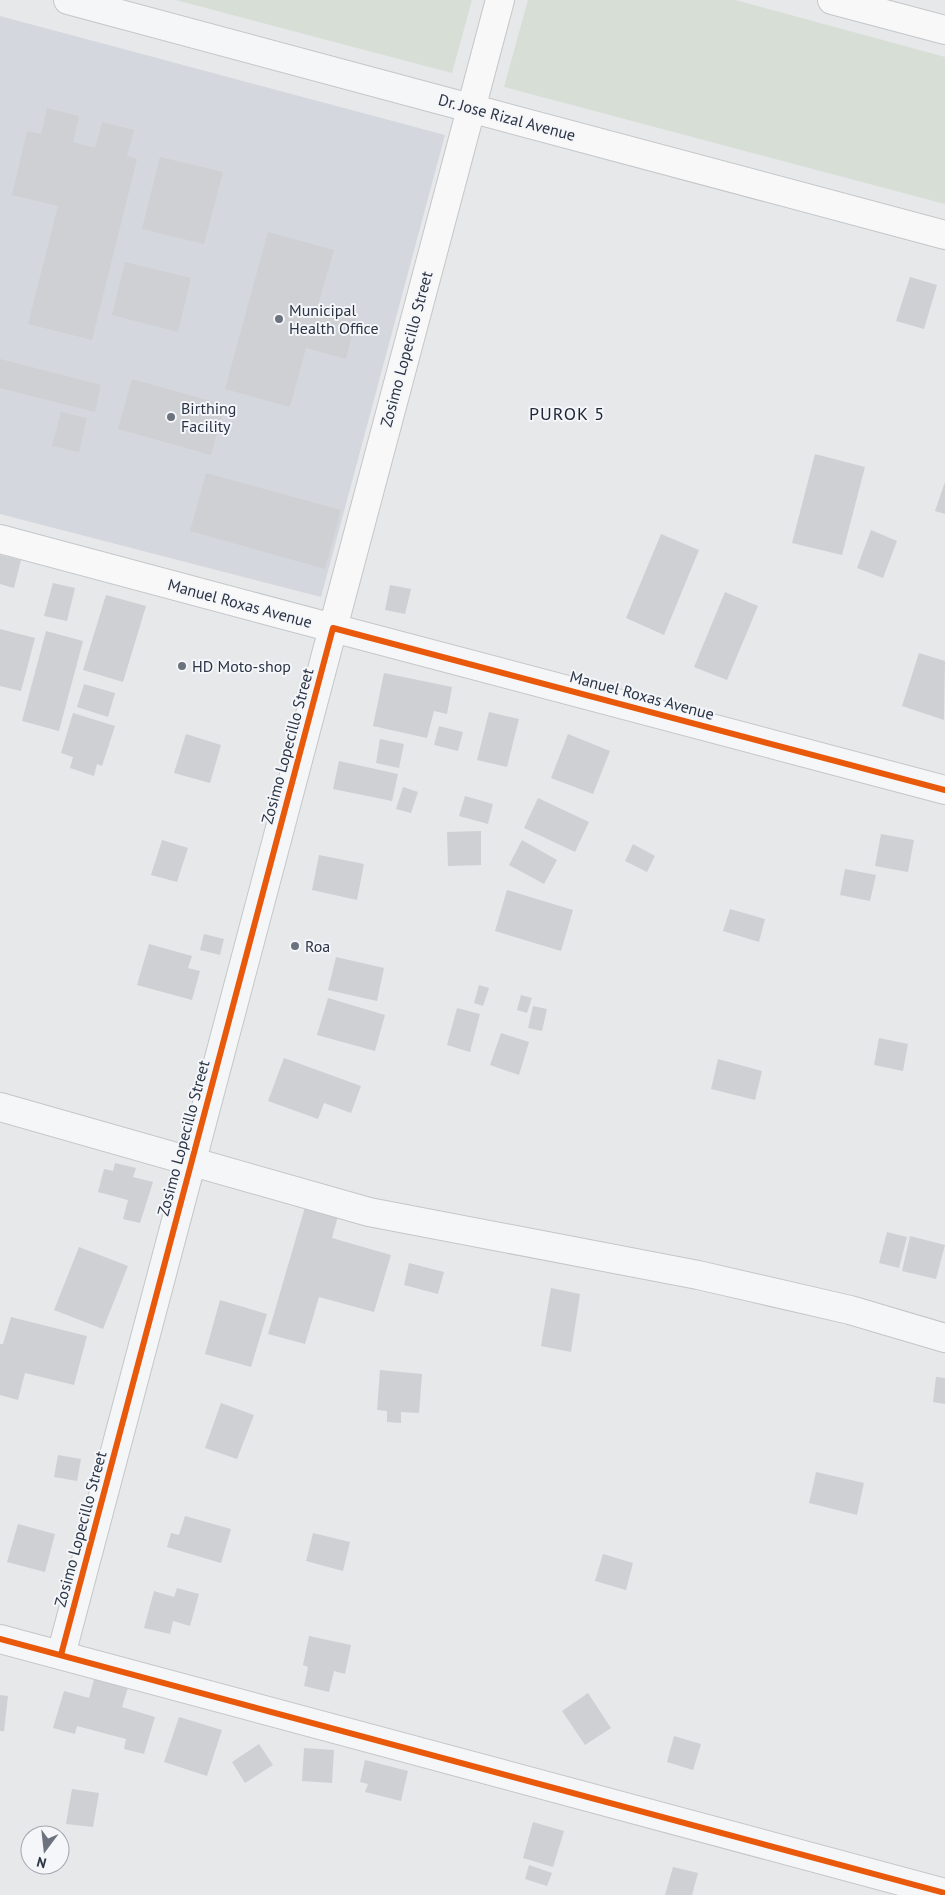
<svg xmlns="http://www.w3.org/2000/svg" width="945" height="1895" viewBox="0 0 945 1895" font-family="'PT Sans',sans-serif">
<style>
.built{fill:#d4d7dd}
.green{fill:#d6ded6}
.building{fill:#ced0d3}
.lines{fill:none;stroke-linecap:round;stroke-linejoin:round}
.street-casing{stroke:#c4c6c8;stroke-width:30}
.secondary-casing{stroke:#c4c6c8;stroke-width:30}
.street{stroke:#f5f6f7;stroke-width:28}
.secondary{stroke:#f8f8f8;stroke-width:28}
.cycleway-casing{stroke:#f4f6f9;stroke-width:9}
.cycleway{stroke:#e8590c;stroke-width:6}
.poi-dot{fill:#6c737f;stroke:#f4f6f9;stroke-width:2}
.labels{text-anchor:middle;stroke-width:4;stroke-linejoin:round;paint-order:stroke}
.street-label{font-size:16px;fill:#2b3445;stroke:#f4f6f9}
.poi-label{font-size:16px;fill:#2b3445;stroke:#f4f6f9;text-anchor:start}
.neighbourhood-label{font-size:18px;letter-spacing:1px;fill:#1d2536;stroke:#f4f6f9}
</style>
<rect width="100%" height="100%" fill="#e6e8ea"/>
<path class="built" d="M 0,16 L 445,135 L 321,597 L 0,514 Z"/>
<path class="green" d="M 176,0 L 472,0 L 452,73 Z
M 528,0 L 735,0 L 945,57 L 945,204 L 504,87 Z"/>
<path class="building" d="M 47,108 L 79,116 L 73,142 L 95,148 L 102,122 L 134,130 L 127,156 L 137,159 L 92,340 L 28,324 L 58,206 L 12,195 L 27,131 L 41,134 Z
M 160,157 L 223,172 L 204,244 L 142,229 Z
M 268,232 L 334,250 L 318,305 L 357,315 L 346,359 L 306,348 L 290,407 L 225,389 Z
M 125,262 L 191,278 L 178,332 L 112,315 Z
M 910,277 L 937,285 L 924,329 L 896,321 Z
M 0,359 L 101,385 L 95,412 L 0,388 Z
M 132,379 L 225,405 L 211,455 L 118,429 Z
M 61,412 L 87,418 L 79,452 L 52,446 Z
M 815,454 L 865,467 L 842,555 L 792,543 Z
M 206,473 L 341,510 L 325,569 L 190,531 Z
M 945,482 L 945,514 L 935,511 Z
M 871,530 L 897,541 L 883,578 L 857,568 Z
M 661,534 L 699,550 L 664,635 L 626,618 Z
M 0,555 L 21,560 L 14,588 L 0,584 Z
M 53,583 L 75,588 L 67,621 L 44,616 Z
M 390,585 L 411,589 L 405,614 L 385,610 Z
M 725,592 L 758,606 L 727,680 L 694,667 Z
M 106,595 L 146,606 L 123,682 L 83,670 Z
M 0,629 L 35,638 L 21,691 L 0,686 Z
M 46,631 L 83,641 L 59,731 L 22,721 Z
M 919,653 L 945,661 L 944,720 L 902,706 Z
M 384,673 L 452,687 L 447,714 L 434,711 L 427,738 L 373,726 Z
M 84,684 L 115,693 L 108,717 L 77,707 Z
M 489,712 L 519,719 L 507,767 L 477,760 Z
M 73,713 L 115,726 L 102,766 L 97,764 L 94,776 L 70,768 L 73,757 L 61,753 Z
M 439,726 L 463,732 L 458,751 L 434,745 Z
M 186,734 L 221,745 L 210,783 L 174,773 Z
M 568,734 L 610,751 L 593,794 L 551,778 Z
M 380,739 L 404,744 L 399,768 L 376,763 Z
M 339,761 L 398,774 L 392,801 L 333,789 Z
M 403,787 L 418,792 L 411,813 L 396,809 Z
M 465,796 L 493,804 L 488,824 L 459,816 Z
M 538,798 L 589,822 L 575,852 L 524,828 Z
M 481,831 L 481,865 L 448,866 L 447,832 Z
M 881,834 L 914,840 L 908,872 L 875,866 Z
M 162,840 L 188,848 L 177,882 L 151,875 Z
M 522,840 L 557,860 L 544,884 L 509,865 Z
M 633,844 L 655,856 L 647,872 L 625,861 Z
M 319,855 L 364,864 L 357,900 L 312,890 Z
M 845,869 L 876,875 L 870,901 L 840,895 Z
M 507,890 L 573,910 L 561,951 L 495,931 Z
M 730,909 L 765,919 L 759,942 L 723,931 Z
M 204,934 L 224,939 L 220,955 L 200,950 Z
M 149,944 L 192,956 L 188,968 L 200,971 L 192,1000 L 137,985 Z
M 336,957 L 384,968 L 377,1001 L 328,990 Z
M 479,985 L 489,988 L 483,1006 L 474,1003 Z
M 521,995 L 532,998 L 527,1013 L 517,1010 Z
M 328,998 L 385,1015 L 375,1051 L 317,1035 Z
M 533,1006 L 547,1009 L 542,1031 L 528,1028 Z
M 457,1008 L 480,1014 L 470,1052 L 447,1045 Z
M 501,1033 L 529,1042 L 519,1075 L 490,1065 Z
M 879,1038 L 908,1044 L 903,1071 L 874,1065 Z
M 284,1058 L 361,1086 L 351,1113 L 324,1103 L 318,1119 L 268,1101 Z
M 718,1059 L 762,1071 L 755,1100 L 711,1089 Z
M 115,1163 L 136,1168 L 133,1177 L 153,1182 L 140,1223 L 123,1219 L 128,1200 L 98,1192 L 104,1169 L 113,1171 Z
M 305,1207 L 338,1216 L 332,1238 L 391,1255 L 374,1312 L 319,1297 L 305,1344 L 268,1334 Z
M 887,1232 L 907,1237 L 899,1268 L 879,1263 Z
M 910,1236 L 945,1245 L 936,1279 L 902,1271 Z
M 79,1247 L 128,1266 L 103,1329 L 54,1310 Z
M 409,1263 L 444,1272 L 438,1294 L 404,1285 Z
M 551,1288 L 580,1294 L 571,1352 L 541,1346 Z
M 220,1300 L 267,1314 L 251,1367 L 205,1354 Z
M 11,1317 L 87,1336 L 74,1385 L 25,1373 L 18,1400 L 0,1395 L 0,1344 L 3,1344 Z
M 380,1370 L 422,1374 L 419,1413 L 401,1412 L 401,1423 L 387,1422 L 387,1411 L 377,1410 Z
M 936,1377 L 945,1378 L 945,1404 L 933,1402 Z
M 221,1403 L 254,1415 L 237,1459 L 205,1448 Z
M 58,1455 L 81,1459 L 77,1481 L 54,1477 Z
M 816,1472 L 864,1483 L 857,1515 L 809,1503 Z
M 185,1516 L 231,1529 L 221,1563 L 167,1547 L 171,1533 L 179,1535 Z
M 18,1524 L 55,1534 L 45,1572 L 7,1562 Z
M 313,1533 L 350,1542 L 343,1571 L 306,1561 Z
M 603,1554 L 633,1563 L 626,1590 L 595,1581 Z
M 177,1588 L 199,1594 L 190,1626 L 173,1621 L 170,1634 L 144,1628 L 154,1591 L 174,1597 Z
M 309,1636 L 351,1645 L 345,1674 L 334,1671 L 329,1692 L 304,1686 L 308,1667 L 303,1665 Z
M 95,1675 L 129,1684 L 122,1707 L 155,1717 L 144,1754 L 124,1749 L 126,1739 L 77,1726 L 75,1734 L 53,1728 L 64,1691 L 89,1698 Z
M 588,1693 L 611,1728 L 585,1745 L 562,1711 Z
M 0,1695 L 8,1696 L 4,1731 L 0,1731 Z
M 179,1717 L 222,1730 L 207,1776 L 164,1762 Z
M 674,1736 L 701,1744 L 693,1770 L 667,1762 Z
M 259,1744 L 273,1765 L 245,1783 L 232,1762 Z
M 304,1748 L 334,1750 L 332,1783 L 302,1781 Z
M 365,1760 L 408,1771 L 401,1801 L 365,1792 L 368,1784 L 360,1782 Z
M 72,1789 L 99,1793 L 93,1827 L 66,1824 Z
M 533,1822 L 564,1831 L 553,1867 L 523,1858 Z
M 529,1865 L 552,1873 L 547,1886 L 525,1879 Z
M 673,1867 L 698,1873 L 692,1895 L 665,1895 Z"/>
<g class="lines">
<defs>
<path id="street" d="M 68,0 L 470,108
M 0,1107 L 369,1212 L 698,1275 L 850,1310 L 945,1338
M 0,1639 L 945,1893
M 61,1655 L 333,628 L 945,790"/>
<path id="secondary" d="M 832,0 L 945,30
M 470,108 L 945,235
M 0,539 L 333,628 L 500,0"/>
</defs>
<use href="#street" class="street-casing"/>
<use href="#secondary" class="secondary-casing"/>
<use href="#street" class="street"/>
<use href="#secondary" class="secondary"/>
<defs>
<path id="cycleway" d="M 0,1639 L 945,1893
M 61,1655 L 333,628 L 945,790"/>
</defs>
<use href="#cycleway" class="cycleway-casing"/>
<use href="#cycleway" class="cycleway"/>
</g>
<g class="poi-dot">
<circle cx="279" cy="319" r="5"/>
<circle cx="171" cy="417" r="5"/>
<circle cx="182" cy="666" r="5"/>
<circle cx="295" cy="946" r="5"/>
</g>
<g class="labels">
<g class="street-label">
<text transform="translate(507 117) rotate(15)" y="6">Dr. Jose Rizal Avenue</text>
<text transform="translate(406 349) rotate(-75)" y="6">Zosimo Lopecillo Street</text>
<text transform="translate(240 603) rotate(15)" y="6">Manuel Roxas Avenue</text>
<text transform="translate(642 695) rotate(15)" y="6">Manuel Roxas Avenue</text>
<text transform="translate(287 746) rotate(-75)" y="6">Zosimo Lopecillo Street</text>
<text transform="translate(183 1138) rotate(-75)" y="6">Zosimo Lopecillo Street</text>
<text transform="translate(80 1529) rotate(-75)" y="6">Zosimo Lopecillo Street</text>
</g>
<g class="poi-label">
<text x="289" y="316">Municipal<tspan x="289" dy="18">Health Office</tspan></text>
<text x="181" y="414">Birthing<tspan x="181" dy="18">Facility</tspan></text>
<text x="192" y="672">HD Moto-shop</text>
<text x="305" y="952">Roa</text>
</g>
<g class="neighbourhood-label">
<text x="567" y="420">PUROK 5</text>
</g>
</g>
<g transform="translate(45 1850) rotate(195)"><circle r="24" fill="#f4f6f9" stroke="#a4a8b1"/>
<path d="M0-4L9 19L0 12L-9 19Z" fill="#6c737f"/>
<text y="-8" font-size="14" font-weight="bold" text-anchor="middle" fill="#2b3445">N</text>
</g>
</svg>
